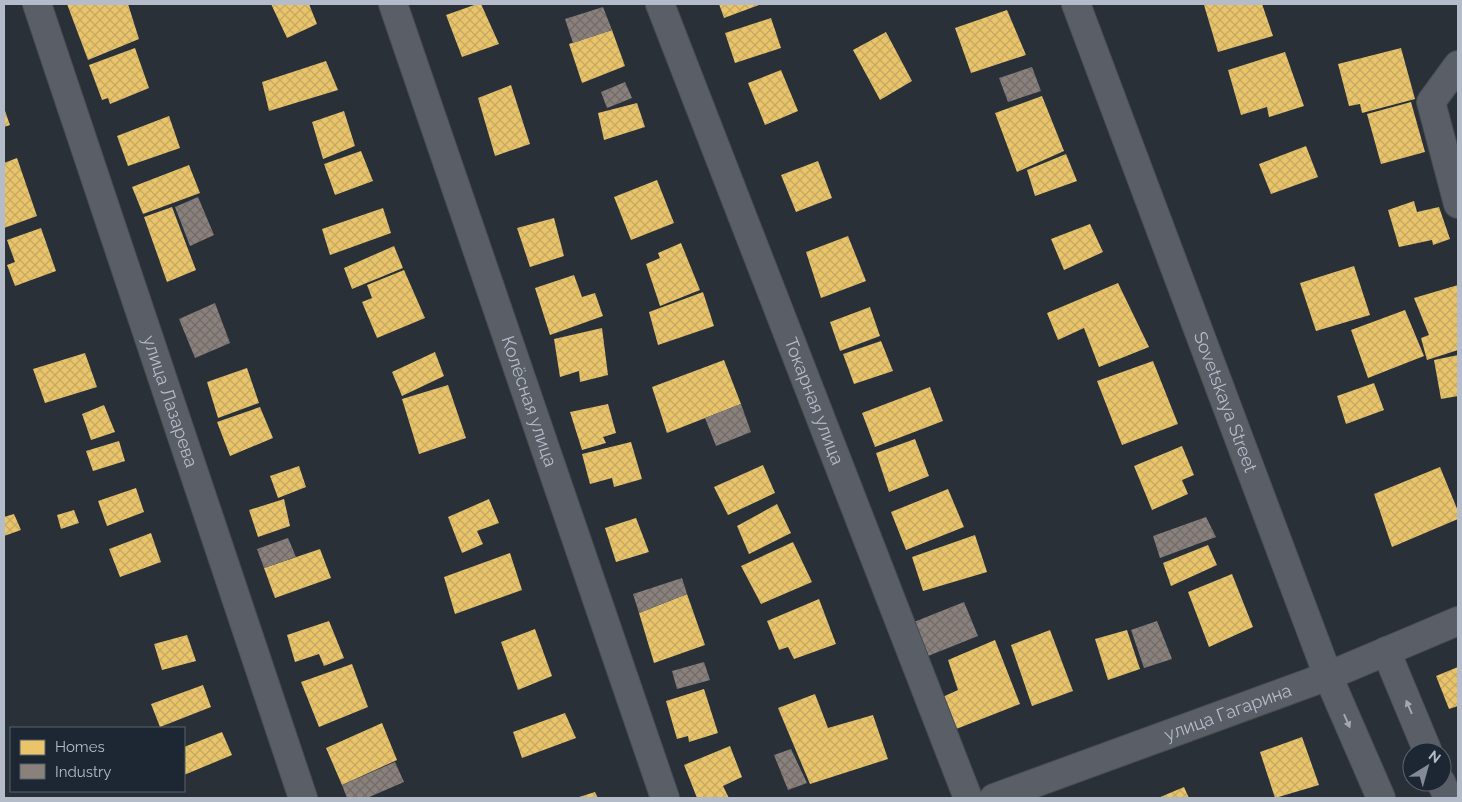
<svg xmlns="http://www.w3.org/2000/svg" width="1462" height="802" viewBox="0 0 1462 802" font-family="Raleway,sans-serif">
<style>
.homes{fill:url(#homes-cross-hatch)}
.industry{fill:url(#industry-cross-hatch)}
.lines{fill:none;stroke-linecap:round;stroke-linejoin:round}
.minor-casing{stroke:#484c53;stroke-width:30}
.minor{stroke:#5a5e66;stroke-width:28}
.oneway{fill:#a2a9b5}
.labels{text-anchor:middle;stroke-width:5;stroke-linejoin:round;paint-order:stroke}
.street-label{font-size:18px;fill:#b4bcc9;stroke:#1d2633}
</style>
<defs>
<pattern id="homes-cross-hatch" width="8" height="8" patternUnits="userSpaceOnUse" patternTransform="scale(1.25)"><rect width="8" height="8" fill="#e9c46a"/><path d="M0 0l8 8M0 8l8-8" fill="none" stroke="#c5a861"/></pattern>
<pattern id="industry-cross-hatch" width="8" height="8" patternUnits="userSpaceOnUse" patternTransform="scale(1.25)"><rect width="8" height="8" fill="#8a817c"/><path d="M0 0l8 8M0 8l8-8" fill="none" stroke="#716b69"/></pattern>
</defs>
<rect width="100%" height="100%" fill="#2a3038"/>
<path class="homes" d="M 67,4 L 128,4 L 139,39 L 88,60 Z
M 271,4 L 309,4 L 317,24 L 287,38 Z
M 477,4 L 481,4 L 499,44 L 462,57 L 446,15 Z
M 719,4 L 759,4 L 759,5 L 724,18 Z
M 1207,4 L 1262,4 L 1273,36 L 1218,52 L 1204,5 Z
M 1007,10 L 1026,55 L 971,73 L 955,28 Z
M 771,18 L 781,48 L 735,63 L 725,33 Z
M 612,30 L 625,66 L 582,83 L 569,44 Z
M 886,32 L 912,81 L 880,100 L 853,50 Z
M 135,48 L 149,88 L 110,104 L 108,98 L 102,100 L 89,65 Z
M 1401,48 L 1415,99 L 1362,113 L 1360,104 L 1349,106 L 1338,64 Z
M 1285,52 L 1304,106 L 1269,117 L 1267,107 L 1241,115 L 1228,70 Z
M 326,61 L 338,90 L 269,111 L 262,82 Z
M 781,70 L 798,111 L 765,125 L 748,83 Z
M 511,85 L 530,144 L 495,156 L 478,98 Z
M 1042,96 L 1064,151 L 1017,172 L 995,113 Z
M 1411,102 L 1425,152 L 1381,164 L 1367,114 Z
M 637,103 L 645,127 L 604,140 L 598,113 Z
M 4,108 L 10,125 L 4,127 Z
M 344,111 L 355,146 L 323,159 L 312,122 Z
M 169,116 L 180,148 L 128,166 L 117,136 Z
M 1306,146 L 1318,177 L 1271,194 L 1259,164 Z
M 361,151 L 373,181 L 335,195 L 324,164 Z
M 1066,154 L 1077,181 L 1035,196 L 1027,170 Z
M 17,158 L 37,216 L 4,228 L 4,163 Z
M 818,161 L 832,198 L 796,212 L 781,175 Z
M 189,165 L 200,193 L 143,214 L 132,187 Z
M 657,180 L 674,223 L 631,240 L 614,197 Z
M 1414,201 L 1417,212 L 1439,207 L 1450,239 L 1433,245 L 1432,240 L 1399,247 L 1388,210 Z
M 172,207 L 196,270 L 167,282 L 144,217 Z
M 383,208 L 391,233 L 330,255 L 322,229 Z
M 554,218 L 564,256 L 530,267 L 517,228 Z
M 1090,224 L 1103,252 L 1064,270 L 1051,239 Z
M 41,228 L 56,271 L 15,286 L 7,265 L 15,262 L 7,240 Z
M 848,236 L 866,281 L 821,298 L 806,252 Z
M 681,243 L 700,290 L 660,306 L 646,264 L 660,258 L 658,253 Z
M 394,246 L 403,268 L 352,289 L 344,268 Z
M 1354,266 L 1370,315 L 1316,331 L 1300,283 Z
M 404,270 L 425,318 L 377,338 L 362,302 L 372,298 L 367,285 Z
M 574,275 L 582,297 L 595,293 L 603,316 L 550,335 L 535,288 Z
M 1118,283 L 1149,347 L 1099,367 L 1084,328 L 1058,340 L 1047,313 Z
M 1458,285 L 1458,350 L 1427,360 L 1421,338 L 1429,335 L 1414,298 Z
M 703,292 L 714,326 L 658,345 L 649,312 Z
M 870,307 L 880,336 L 840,351 L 830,322 Z
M 1405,310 L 1424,356 L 1368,378 L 1351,330 Z
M 602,328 L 608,375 L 580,382 L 579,371 L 560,377 L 554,339 Z
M 881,341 L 893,371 L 854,384 L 843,354 Z
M 435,352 L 444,376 L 402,396 L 392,372 Z
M 85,353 L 97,387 L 45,403 L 33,369 Z
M 1458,355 L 1458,396 L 1441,399 L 1434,360 Z
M 724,360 L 741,404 L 667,433 L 652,387 Z
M 1153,361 L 1178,424 L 1122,445 L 1097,381 Z
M 247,368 L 259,403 L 218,418 L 207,382 Z
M 1374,383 L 1384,410 L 1346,424 L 1337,396 Z
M 448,385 L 466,438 L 419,454 L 402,399 Z
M 930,387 L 943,421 L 875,447 L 862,413 Z
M 608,404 L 616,433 L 603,437 L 606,443 L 582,450 L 570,412 Z
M 104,405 L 115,432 L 91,440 L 82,414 Z
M 260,407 L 273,438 L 230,456 L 217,422 Z
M 915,439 L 929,476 L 889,492 L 876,453 Z
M 119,441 L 125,461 L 93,471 L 86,451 Z
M 631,442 L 642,479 L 614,487 L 612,478 L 590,484 L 582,454 Z
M 1182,446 L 1194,475 L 1182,480 L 1188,494 L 1152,510 L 1134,466 Z
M 763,465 L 775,493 L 728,515 L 714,487 Z
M 299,466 L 306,487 L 278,498 L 270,476 Z
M 1440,467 L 1458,511 L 1458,519 L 1392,547 L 1374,494 Z
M 136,488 L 144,512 L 107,526 L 98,501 Z
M 948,489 L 964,527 L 906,550 L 891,512 Z
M 284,499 L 290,526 L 258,537 L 249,510 Z
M 489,499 L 499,523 L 477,531 L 483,544 L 462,553 L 448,517 Z
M 777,504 L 791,533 L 749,554 L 737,526 Z
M 74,510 L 79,523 L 61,529 L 57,515 Z
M 14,514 L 21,530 L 4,536 L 4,517 Z
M 636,518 L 649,552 L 616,562 L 605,528 Z
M 151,533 L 161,562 L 120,577 L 109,549 Z
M 975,535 L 987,572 L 923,591 L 912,557 Z
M 793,542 L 812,582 L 761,604 L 741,566 Z
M 1208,545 L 1217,565 L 1171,586 L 1163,563 Z
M 320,549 L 331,578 L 275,598 L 264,568 Z
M 510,553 L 522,590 L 455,614 L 444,577 Z
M 1232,574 L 1253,627 L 1209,647 L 1188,592 Z
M 687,594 L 705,645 L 654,663 L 639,613 Z
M 819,599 L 836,644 L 794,659 L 788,647 L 779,650 L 767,621 Z
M 329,621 L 344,658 L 324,666 L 319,654 L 295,662 L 287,635 Z
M 535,629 L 552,676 L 518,690 L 501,642 Z
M 1050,630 L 1073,691 L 1032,706 L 1011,645 Z
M 1127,630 L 1140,669 L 1108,680 L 1095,639 Z
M 187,635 L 196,661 L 162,670 L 154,644 Z
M 995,640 L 1020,704 L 951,731 L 938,699 L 958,690 L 948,660 Z
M 352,664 L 368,707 L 319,727 L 301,682 Z
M 1458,667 L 1458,706 L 1449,709 L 1436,676 Z
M 203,685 L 211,707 L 160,727 L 151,704 Z
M 704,689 L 718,733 L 689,742 L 688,736 L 677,739 L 666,701 Z
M 815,694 L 828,728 L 873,715 L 888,759 L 810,784 L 778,708 Z
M 565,713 L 576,738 L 522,758 L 513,732 Z
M 382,723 L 397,760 L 342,785 L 326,748 Z
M 222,732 L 232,755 L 184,775 L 184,747 Z
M 1302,737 L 1319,785 L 1275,798 L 1260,752 Z
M 730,746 L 742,777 L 723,786 L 729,798 L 697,798 L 684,765 Z
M 1184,787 L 1189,798 L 1158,798 Z
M 595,792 L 598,798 L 576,798 Z"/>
<path class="industry" d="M 603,7 L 612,30 L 573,43 L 565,19 Z
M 1032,67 L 1041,91 L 1008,102 L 999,78 Z
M 625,82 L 632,98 L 607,108 L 601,92 Z
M 198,197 L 214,235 L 190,246 L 175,207 Z
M 215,303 L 230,343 L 195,358 L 179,319 Z
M 741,404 L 751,432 L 716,446 L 705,418 Z
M 1206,517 L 1216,537 L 1160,558 L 1153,536 Z
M 288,538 L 296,557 L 264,568 L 257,549 Z
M 682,578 L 687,594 L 639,613 L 633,594 Z
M 964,602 L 978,636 L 928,656 L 914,622 Z
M 1157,621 L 1172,659 L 1144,668 L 1131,630 Z
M 704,662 L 710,680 L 677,689 L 672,671 Z
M 791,749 L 807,783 L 788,790 L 774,755 Z
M 395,762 L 404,782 L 367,798 L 347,798 L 342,785 Z"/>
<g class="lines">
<defs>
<g id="minor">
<path id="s1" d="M 37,4 L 303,798"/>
<path id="s2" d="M 393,4 L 665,798"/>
<path id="s3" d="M 660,4 L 968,798"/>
<path id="s4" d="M 1076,4 L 1328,676 L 1381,798"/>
<path d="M 1458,65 L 1431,102 L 1458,204"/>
<path d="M 1386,651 L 1428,752"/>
<path d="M 1441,782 L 1448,798"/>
<path id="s5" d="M 994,798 L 1328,676 L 1458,621"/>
</g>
</defs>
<use href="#minor" class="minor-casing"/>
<use href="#minor" class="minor"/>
</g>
<defs><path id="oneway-solid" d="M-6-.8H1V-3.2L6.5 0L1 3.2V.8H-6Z" transform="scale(1.25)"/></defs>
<g class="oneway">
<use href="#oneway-solid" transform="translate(1409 707) rotate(-113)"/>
<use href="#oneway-solid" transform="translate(1347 721) rotate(66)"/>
</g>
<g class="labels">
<g class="street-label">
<text dy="6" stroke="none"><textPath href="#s1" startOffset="419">улица Лазарева</textPath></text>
<text dy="6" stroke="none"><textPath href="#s2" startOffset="420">Колёсная улица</textPath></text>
<text dy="6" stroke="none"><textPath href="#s3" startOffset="426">Токарная улица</textPath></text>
<text dy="6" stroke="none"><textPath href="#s4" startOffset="425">Sovetskaya Street</textPath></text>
<text dy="6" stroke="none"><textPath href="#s5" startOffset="249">улица Гагарина</textPath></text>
</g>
</g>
<rect width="1462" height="802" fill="none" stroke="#b4bcc9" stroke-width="10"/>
<rect x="10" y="727" width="175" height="65" fill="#1d2633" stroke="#59626f"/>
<rect x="20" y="740" width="25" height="15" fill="#e9c46a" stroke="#59626f"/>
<text x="55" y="752" font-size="15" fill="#b4bcc9">Homes</text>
<rect x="20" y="764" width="25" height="15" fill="#8a817c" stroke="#59626f"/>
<text x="55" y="777" font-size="15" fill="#b4bcc9">Industry</text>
<g transform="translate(1427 767) rotate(37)"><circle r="24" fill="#1d2633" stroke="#59626f"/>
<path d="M0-4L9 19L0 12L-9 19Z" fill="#848b96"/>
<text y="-8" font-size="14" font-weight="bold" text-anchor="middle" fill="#b4bcc9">N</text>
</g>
</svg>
